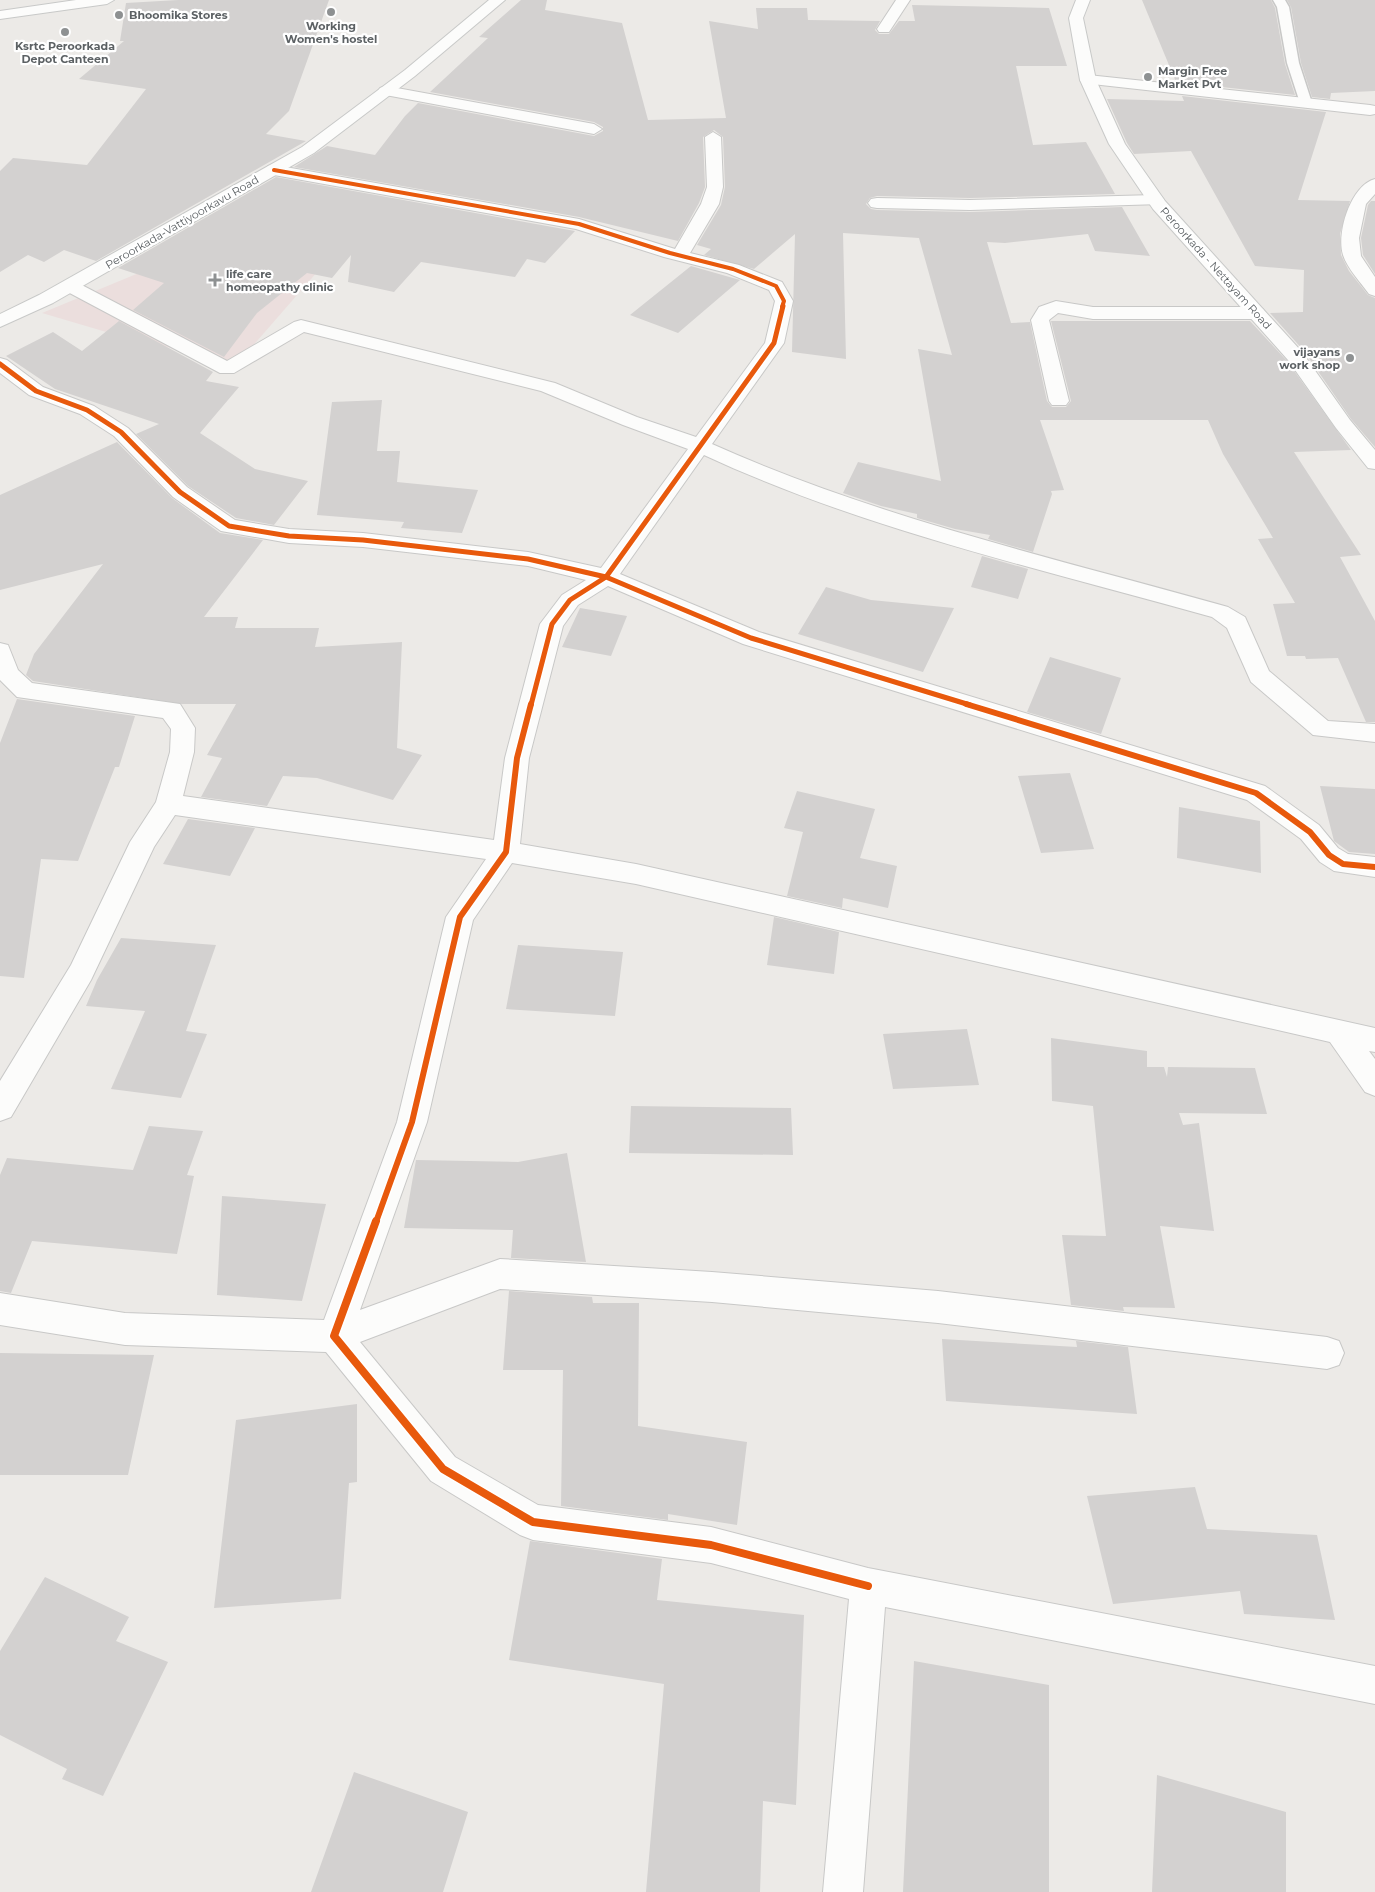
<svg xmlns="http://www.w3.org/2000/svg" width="1375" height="1892" viewBox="0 0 1375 1892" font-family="Montserrat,sans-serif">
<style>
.medical{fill:#ebdedd}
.building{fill:#d3d1d0}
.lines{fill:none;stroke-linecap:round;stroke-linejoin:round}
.lane-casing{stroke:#c8c8c7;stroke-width:3}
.street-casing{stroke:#c8c8c7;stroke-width:2}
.secondary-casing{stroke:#c8c9c8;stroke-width:2}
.lane{fill:#fcfcfb;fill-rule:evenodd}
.street{fill:#fcfcfb;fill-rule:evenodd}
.secondary{fill:#fcfcfb;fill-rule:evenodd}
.cycleway-far3-casing{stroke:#fff;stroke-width:5.5}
.cycleway-far2-casing{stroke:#fff;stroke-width:8}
.cycleway-far1-casing{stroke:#fff;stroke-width:9}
.cycleway-casing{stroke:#fff;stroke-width:11}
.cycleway-far3{stroke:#e8590c;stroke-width:4}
.cycleway-far2{stroke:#e8590c;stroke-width:5}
.cycleway-far1{stroke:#e8590c;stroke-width:6}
.cycleway{stroke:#e8590c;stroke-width:8}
.poi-dot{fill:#8e9192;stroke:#fff;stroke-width:2}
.labels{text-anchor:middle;stroke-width:4.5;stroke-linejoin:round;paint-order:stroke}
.far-poi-label{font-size:11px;font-weight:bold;fill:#5c6164;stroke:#fff;text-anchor:start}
.far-street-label{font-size:11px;fill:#5c6164;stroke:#fff}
</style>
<rect width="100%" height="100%" fill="#eceae7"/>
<path class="medical" d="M 243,230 L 338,248 L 237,364 L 113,334 L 42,313 Z"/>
<path class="building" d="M 178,0 L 329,0 L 289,111 L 266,134 L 306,141 L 96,261 L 64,250 L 44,262 L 28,255 L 0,272 L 0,171 L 13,158 L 87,165 L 146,89 L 79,79 L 124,41 L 120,41 L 126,3 Z
M 521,0 L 547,0 L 545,10 L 622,23 L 648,120 L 726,118 L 709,21 L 758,29 L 756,8 L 807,8 L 808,20 L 880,21 L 875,30 L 879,34 L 889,34 L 899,21 L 915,21 L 912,5 L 1049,8 L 1067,66 L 1016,66 L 1033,145 L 1086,142 L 1115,194 L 970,198 L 877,196 L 870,198 L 866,204 L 871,209 L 877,210 L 970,212 L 1122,207 L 1150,256 L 1095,251 L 1088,234 L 1005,243 L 987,242 L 1011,323 L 1030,322 L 1047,401 L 1052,407 L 1066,407 L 1071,401 L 1051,321 L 1250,321 L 1287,361 L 1351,450 L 1294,452 L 1361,555 L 1340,557 L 1375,621 L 1375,722 L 1366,722 L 1338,658 L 1306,659 L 1305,656 L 1287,656 L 1273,604 L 1295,603 L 1258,539 L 1273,538 L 1223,454 L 1208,420 L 1040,420 L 1064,490 L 1051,491 L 1052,494 L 1033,552 L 988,539 L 990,535 L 955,529 L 917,518 L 917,514 L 881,506 L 843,493 L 858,462 L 941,481 L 918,349 L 952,355 L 919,238 L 843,233 L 846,359 L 792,352 L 795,234 L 754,269 L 704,255 L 711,249 L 697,245 L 721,205 L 725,187 L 723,137 L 714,130 L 703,137 L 705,187 L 699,203 L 678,241 L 579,217 L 294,167 L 327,146 L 375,155 L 405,116 L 418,103 L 594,136 L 603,131 L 603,127 L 594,122 L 430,92 L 488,38 L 479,37 Z
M 1142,0 L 1271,0 L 1275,8 L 1285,64 L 1295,95 L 1176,82 Z
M 1287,0 L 1375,0 L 1375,91 L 1331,93 L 1330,99 L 1312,97 L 1301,63 L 1291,7 Z
M 1182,96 L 1326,112 L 1298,200 L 1350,201 L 1340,234 L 1341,255 L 1349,271 L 1368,295 L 1375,298 L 1375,447 L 1351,419 L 1304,351 L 1270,313 L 1303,312 L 1304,270 L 1255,266 L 1191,151 L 1134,154 L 1127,143 L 1107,99 L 1184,101 Z
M 276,177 L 575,231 L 545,263 L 527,259 L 515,277 L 421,262 L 394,292 L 348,282 L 351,255 L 332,278 L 307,273 L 257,313 L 224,357 L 133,310 L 164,283 L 118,268 Z
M 1371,201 L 1375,201 L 1375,274 L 1363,255 L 1361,238 L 1368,205 Z
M 691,266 L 740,280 L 678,333 L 630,315 Z
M 119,321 L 213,372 L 206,381 L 239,387 L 200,433 L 255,469 L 308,481 L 274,525 L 236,518 L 188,486 L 136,434 L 159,424 L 55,389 L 6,356 L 53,332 L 82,351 Z
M 382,400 L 377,451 L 400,451 L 397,482 L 478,490 L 462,533 L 401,528 L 404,522 L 317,515 L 332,402 Z
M 117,442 L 172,498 L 220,533 L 263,540 L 204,617 L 238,617 L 235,628 L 319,628 L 315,647 L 402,642 L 397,748 L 422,755 L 393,800 L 317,778 L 283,776 L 267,806 L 201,797 L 222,758 L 207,755 L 236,704 L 182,704 L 33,681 L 26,675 L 34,654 L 103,564 L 0,590 L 0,495 Z
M 982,556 L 1028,569 L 1018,599 L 971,587 Z
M 826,587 L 871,600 L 954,608 L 923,672 L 798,634 Z
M 580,608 L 627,616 L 611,656 L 562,647 Z
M 1050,657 L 1121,678 L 1101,734 L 1027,712 Z
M 17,699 L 135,716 L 119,767 L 115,767 L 78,861 L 41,859 L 24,978 L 0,976 L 0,743 Z
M 1070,773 L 1094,849 L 1041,853 L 1018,776 Z
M 1320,786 L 1375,789 L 1375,854 L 1349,852 L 1334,841 Z
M 797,791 L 875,809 L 860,858 L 897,866 L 888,908 L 843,898 L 842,908 L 787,896 L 803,832 L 784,828 Z
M 1179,807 L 1260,821 L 1261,873 L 1177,858 Z
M 188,819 L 255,828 L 230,876 L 163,864 Z
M 774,917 L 839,932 L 834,974 L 767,965 Z
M 121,938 L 216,945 L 186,1031 L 207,1034 L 181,1098 L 111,1089 L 145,1011 L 86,1006 L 97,980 Z
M 518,945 L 623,952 L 615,1016 L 506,1009 Z
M 967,1029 L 979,1085 L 893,1089 L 883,1034 Z
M 1051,1038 L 1147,1051 L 1147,1067 L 1164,1067 L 1167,1077 L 1168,1067 L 1255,1068 L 1267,1114 L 1179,1113 L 1183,1125 L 1199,1123 L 1214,1231 L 1160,1226 L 1175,1308 L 1123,1307 L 1124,1311 L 1071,1305 L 1062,1235 L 1106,1236 L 1093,1106 L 1052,1101 Z
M 631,1106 L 791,1108 L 793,1155 L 629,1153 Z
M 149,1126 L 203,1131 L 187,1175 L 194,1176 L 177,1254 L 32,1241 L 11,1293 L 0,1291 L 0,1175 L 7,1158 L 133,1170 Z
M 567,1153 L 586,1262 L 511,1258 L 513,1230 L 404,1228 L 416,1160 L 518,1162 Z
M 222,1196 L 326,1204 L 302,1301 L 217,1295 Z
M 509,1291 L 592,1297 L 593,1303 L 639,1303 L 638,1426 L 747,1442 L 737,1525 L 668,1514 L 668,1520 L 561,1506 L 563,1370 L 503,1370 Z
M 942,1339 L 1077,1347 L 1076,1341 L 1128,1347 L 1137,1414 L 946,1401 Z
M 0,1353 L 154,1355 L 128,1475 L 0,1475 Z
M 357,1404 L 357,1482 L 349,1483 L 341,1599 L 214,1608 L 236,1420 Z
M 1195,1487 L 1207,1529 L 1317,1535 L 1335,1620 L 1244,1614 L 1240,1591 L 1113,1604 L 1087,1496 Z
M 530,1541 L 662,1559 L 657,1600 L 804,1615 L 796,1805 L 763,1801 L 760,1892 L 646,1892 L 664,1684 L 509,1660 Z
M 45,1577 L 129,1617 L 116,1641 L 168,1662 L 103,1796 L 62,1779 L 67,1769 L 0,1735 L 0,1651 Z
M 914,1661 L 1049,1685 L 1049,1892 L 903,1892 Z
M 354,1772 L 468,1812 L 443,1892 L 311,1892 Z
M 1157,1775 L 1286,1812 L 1286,1892 L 1152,1892 Z"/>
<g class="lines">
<defs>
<path id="lane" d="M 1273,0 L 1285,0 L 1289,7 L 1299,63 L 1312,103 L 1310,106 L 1302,106 L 1300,103 L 1287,63 L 1277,7 Z"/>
<path id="street" d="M 896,0 L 910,0 L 889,32 L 879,32 L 877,29 Z
M 1088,75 L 1370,105 L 1375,106 L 1375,114 L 1370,115 L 1083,83 L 1080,80 L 1083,77 Z
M 386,86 L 594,124 L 602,129 L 594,134 L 380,94 L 378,91 L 380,88 Z
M 713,132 L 721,137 L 723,187 L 719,204 L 690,253 L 739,265 L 782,282 L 793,301 L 784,343 L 712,444 C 877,518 1055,558 1228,607 L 1245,617 L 1269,671 L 1328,721 L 1375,724 L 1375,742 L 1313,735 L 1251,682 L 1227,628 L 1212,617 C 1042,569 865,530 704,455 L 620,574 L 759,632 L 1265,786 L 1319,825 L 1338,848 L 1348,854 L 1375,857 L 1375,877 L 1334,871 L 1320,862 L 1301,839 L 1247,800 L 743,644 L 608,586 L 578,605 L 563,626 L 529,758 L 520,844 L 636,864 L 1375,1028 L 1375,1052 L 1369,1051 L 1375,1059 L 1375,1096 L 1365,1092 L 1330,1042 L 636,884 L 512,863 L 473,920 L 427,1122 L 360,1310 L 500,1259 L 712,1272 L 938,1291 L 1327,1337 L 1339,1341 L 1344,1353 L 1339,1365 L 1327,1369 L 938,1323 L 712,1302 L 500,1289 L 360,1342 L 455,1457 L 538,1505 L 711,1527 L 868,1568 L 1375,1666 L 1375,1704 L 885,1607 L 863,1892 L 823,1892 L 849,1599 L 711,1563 L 533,1540 L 520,1535 L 431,1481 L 326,1352 L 125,1345 L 0,1325 L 0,1293 L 125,1313 L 324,1320 L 397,1122 L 446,917 L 486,859 L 175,815 L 154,847 L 91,980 L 11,1117 L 0,1121 L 0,1081 L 71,965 L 130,842 L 156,802 L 170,752 L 171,729 L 163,718 L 17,697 L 0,680 L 0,643 L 8,645 L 18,670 L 32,683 L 180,704 L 195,728 L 194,752 L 183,796 L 494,840 L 505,758 L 540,624 L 562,595 L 586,580 L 528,566 L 363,547 L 289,543 L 221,531 L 173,497 L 114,436 L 80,414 L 29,395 L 0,373 L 0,358 L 7,360 L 43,387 L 94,406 L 128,428 L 187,487 L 235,520 L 289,529 L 363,533 L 528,552 L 601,568 L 688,449 L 623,425 L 541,391 L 304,332 L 234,373 L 220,373 L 64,290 L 61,286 L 64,282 L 76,282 L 227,361 L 294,322 L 301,320 L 555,383 L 637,417 L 696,437 L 765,343 L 775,301 L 769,290 L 727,273 L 664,257 L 576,229 L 274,175 L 268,174 L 266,170 L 268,166 L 274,165 L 579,219 L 675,249 L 701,204 L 707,187 L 705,137 Z
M 1375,179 L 1375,194 L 1366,204 L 1359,238 L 1361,256 L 1375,277 L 1375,296 L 1369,294 C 1361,283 1347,268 1343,255 C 1336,233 1351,185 1375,179 Z
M 1155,195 L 1161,196 L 1164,200 L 1161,204 L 970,210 L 877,208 L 871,207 L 868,203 L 871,199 L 877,198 L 970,200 Z
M 1056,301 L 1093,307 L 1256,307 L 1263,309 L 1265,313 L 1263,317 L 1256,319 L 1093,319 L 1058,313 L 1049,320 L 1069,401 L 1066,405 L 1052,405 L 1049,401 L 1031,320 L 1039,307 Z"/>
<path id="secondary" d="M 76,0 L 114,0 L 107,4 L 0,19 L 0,11 Z
M 489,0 L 505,0 L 415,76 L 314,153 L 53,303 L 0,327 L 0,314 L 39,295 L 302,147 L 405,70 Z
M 1076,0 L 1090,0 L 1083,18 L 1096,80 L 1125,144 L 1165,201 L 1302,352 L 1350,420 L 1375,450 L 1375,469 L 1368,468 L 1336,428 L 1288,360 L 1153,209 L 1109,144 L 1080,80 L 1069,18 Z"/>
</defs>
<use href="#lane" class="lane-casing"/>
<use href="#street" class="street-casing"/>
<use href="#secondary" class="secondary-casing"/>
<use href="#lane" class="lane"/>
<use href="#street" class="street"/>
<use href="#secondary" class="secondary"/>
<defs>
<path id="cycleway-far3" d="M 274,170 L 579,224 L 670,253 L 733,269 L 776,286 L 784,301 L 782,307"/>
<path id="cycleway-far2" d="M 0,364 L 36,391 L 87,410 L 121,432 L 180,492 L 229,526 L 289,536 L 363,540 L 528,559 L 606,577 L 751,638 L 970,705
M 531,705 L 552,624 L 570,600 L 606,577 L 774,343 L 783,306"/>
<path id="cycleway-far1" d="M 966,704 L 1256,793 L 1310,832 L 1329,855 L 1343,864 L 1375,867
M 376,1222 L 412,1122 L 460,917 L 506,852 L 517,758 L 531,704"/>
<path id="cycleway" d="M 376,1221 L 334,1336 L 443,1469 L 533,1522 L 711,1545 L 868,1586"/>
</defs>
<use href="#cycleway-far3" class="cycleway-far3-casing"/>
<use href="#cycleway-far2" class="cycleway-far2-casing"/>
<use href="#cycleway-far1" class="cycleway-far1-casing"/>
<use href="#cycleway" class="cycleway-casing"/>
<use href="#cycleway-far3" class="cycleway-far3"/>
<use href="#cycleway-far2" class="cycleway-far2"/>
<use href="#cycleway-far1" class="cycleway-far1"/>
<use href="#cycleway" class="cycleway"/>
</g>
<g class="poi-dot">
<circle cx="331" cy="12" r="5"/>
<circle cx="119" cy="15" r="5"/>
<circle cx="65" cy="32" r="5"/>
<circle cx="1148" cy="77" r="5"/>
<path d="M212.5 272.5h5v5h5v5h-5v5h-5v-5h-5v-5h5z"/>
<circle cx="1350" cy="358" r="5"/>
</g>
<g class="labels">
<g class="far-poi-label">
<text x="129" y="19">Bhoomika Stores</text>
<text x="331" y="30" text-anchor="middle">Working<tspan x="331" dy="13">Women's hostel</tspan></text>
<text x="65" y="50" text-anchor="middle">Ksrtc Peroorkada<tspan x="65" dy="13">Depot Canteen</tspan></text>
<text x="1158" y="75">Margin Free<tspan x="1158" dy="13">Market Pvt</tspan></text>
<text x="226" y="278">life care<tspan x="226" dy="13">homeopathy clinic</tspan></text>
<text x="1340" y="356" text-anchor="end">vijayans<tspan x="1340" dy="13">work shop</tspan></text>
</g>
<g class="far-street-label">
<text transform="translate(182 222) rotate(-30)" y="4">Peroorkada-Vattiyoorkavu Road</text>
<text transform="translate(1216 268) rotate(48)" y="4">Peroorkada - Nettayam Road</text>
</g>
</g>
</svg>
